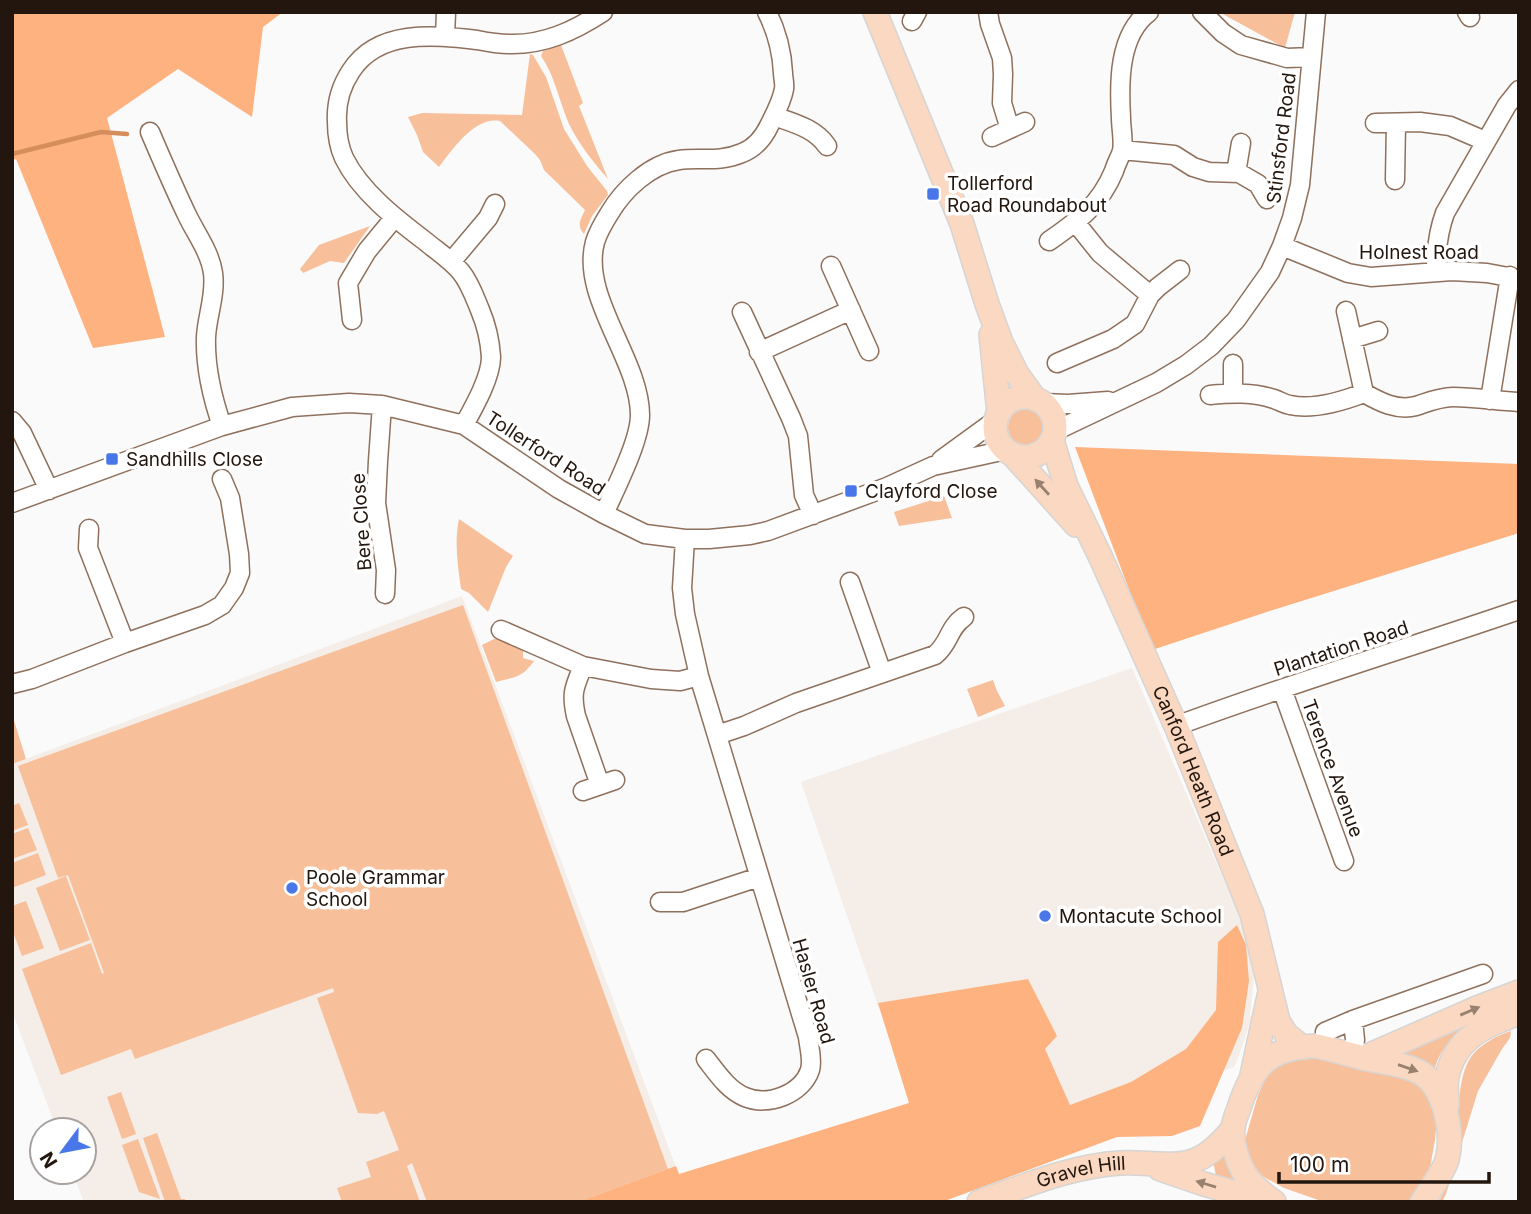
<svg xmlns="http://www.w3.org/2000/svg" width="1531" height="1214" viewBox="0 0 1531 1214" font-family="Inter,sans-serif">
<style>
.built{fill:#f5ede7}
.green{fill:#f7bf9a}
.forest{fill:#fdb280}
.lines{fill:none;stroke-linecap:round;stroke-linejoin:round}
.stream{stroke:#d48d5b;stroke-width:4.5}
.minor-casing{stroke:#8e705c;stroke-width:21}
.major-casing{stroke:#d7d5d4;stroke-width:26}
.minor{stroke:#fff;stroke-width:18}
.major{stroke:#fad8c1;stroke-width:23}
.oneway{fill:#998170}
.poi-dot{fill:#4977e9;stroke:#fff;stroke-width:2.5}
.labels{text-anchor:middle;stroke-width:7;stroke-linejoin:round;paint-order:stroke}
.street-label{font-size:19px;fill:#22160e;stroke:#fff}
.poi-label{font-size:19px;fill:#22160e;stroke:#fff;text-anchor:start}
</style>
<rect width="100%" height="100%" fill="#fafafa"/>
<path class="built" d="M 462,596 L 689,1202 L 84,1202 L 72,1172 L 84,1172 L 84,1130 L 57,1130 L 12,1011 L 12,764 Z
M 1132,668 L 1236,908 L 1242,907 L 1242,925 L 1254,978 L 1250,1016 L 1252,1017 L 1238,1058 L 1234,1067 L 937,1177 L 801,782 Z"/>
<path class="green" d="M 1219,12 L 1295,12 L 1285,48 Z
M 561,45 L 583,103 L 579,106 L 608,179 C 593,162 579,144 569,124 C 559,101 555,76 541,56 L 543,51 Z
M 530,54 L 533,55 L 546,77 L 564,129 L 587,166 L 607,191 L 608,195 L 592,216 L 584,234 C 576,225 581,219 585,210 L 544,170 L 540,160 L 535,154 L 500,121 C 475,116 452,150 439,167 L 423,152 L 417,135 L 408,117 L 422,113 L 522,115 Z
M 370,226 L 344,263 L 330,261 L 303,273 L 300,269 L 319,245 Z
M1008 427a18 18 0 1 1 36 0a18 18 0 1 1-36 0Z
M 944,496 L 952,518 L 899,526 L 894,512 Z
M 459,519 L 513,556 L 506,567 L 488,612 L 469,593 L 461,589 C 458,566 454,543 459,519 Z
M 463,605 L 668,1169 L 578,1202 L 427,1202 L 412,1163 L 407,1166 L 420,1202 L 342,1202 L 337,1188 L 371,1177 L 366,1162 L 399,1150 L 384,1111 L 377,1114 L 358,1113 L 317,998 L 334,992 L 333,988 L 135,1059 L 131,1049 L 61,1075 L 22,969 L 91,943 L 102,974 L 104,973 L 68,875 L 58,878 L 18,766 Z
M 502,635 L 523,645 L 523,658 L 534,661 C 522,678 515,677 496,682 L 482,645 Z
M 993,680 L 997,691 L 1005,706 L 978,717 L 967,689 Z
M 12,714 L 26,759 L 12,764 Z
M 19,803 L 28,825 L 12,831 L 12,806 Z
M 28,828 L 37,850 L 12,859 L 12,834 Z
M 38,853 L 46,875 L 12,888 L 12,863 Z
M 66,876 L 90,940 L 60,951 L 36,888 Z
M 26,901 L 44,948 L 22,956 L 12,929 L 12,906 Z
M 1480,1014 C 1460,1037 1443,1038 1434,1071 L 1408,1055 L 1398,1053 Z
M 1511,1031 L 1510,1038 L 1502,1049 L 1478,1091 L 1446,1194 L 1442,1202 L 1439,1202 C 1446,1186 1452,1167 1455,1149 C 1461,1121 1454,1076 1474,1053 C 1483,1043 1498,1035 1511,1031 Z
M 1301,1056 L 1321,1057 L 1397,1072 L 1427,1089 L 1437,1117 L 1435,1140 L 1430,1168 L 1425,1182 L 1414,1202 L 1324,1202 L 1284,1188 L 1264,1177 L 1254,1168 L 1250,1160 L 1245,1140 L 1258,1095 L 1266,1078 L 1273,1069 L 1283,1062 Z
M 121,1092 L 136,1134 L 122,1139 L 107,1097 Z
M 157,1133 L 181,1199 L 185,1199 L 186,1202 L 165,1202 L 143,1138 Z
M 138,1139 L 160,1199 L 139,1192 L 122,1145 Z
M 1227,1150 L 1241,1185 L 1216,1176 L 1213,1161 Z"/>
<path class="forest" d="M 12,12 L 283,12 L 263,27 L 252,117 L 178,69 L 107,118 L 165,337 L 93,348 L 16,159 L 12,160 Z
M 1075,447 L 1519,464 L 1519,533 L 1273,610 L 1152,650 Z
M 1237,925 L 1246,945 L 1249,981 L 1242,1028 L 1200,1126 L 1172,1136 L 1117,1137 L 942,1202 L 578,1202 L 676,1166 L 679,1174 L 909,1103 L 878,1003 L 1028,979 L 1057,1036 L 1045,1049 L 1070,1105 L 1131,1082 L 1186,1049 L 1216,1010 L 1218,942 Z"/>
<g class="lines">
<path class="stream" d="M 12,154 L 101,132 L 127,134"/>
<defs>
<path id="minor" d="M 988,12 L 990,24 L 1002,58 L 1003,74 L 1002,103 L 1010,129
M 1202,12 L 1223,33 L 1241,45 L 1287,58 L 1311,57
M 1467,12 L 1470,17
M 912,21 L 917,12
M 445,37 L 446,12
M 774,116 C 793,123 815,128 827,146
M 1375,123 L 1420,122 L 1450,126 L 1485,141
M 150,132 C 162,160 174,188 187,215 C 196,234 210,252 213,273 C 216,295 207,316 206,337 C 205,368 212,397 222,426
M 992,137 L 1025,122
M 1122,150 L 1174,155 L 1193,167 L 1209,172 L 1239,173 L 1258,184 L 1267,199
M 1236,173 L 1241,143
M 1395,180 L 1396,123
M 1076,223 L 1100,253 L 1150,295
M 1049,241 C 1078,221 1100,205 1114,171 C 1116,164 1120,157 1122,151 C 1124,141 1121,128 1121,118 C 1119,84 1118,35 1149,12
M 1282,246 L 1348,273 L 1371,277 L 1452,271 L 1487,273 L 1519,279
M 451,262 L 488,218 L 495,204
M 831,266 L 869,351
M 1436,271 C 1436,250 1438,232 1445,213 L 1507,105 L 1519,90
M 1346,311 L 1364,393
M 742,312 L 791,418 L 798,436 L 804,495 L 813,515
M 352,320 L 348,283 L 367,251 L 395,217
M 1352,339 L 1378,331
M 759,352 L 851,310
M 1057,363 L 1113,339 L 1135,324 L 1150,295 L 1158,287 L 1180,270
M 1233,393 L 1233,364
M 1210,395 C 1231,393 1253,392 1274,399 C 1280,401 1284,404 1290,405 C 1312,410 1343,401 1364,393 C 1380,402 1397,411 1416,406 C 1428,402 1440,397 1453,397 C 1475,397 1497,401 1519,402
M 1490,400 L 1510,276
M 1043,403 L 1068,404 L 1108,401
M 382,405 L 378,461 L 376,503 L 386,570 L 385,594
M 12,421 L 22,433 L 49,490
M 464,425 C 474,407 491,377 491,357 C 490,341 486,324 480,310 C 475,298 470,283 461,272 C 451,260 437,251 425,241 C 396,219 360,191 344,158 C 339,147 337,134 337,122 C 336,104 341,86 351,71 C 378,29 433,35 477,40 C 487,42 498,44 509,44 C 544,45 574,31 603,12
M 1055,431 L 1156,383 L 1186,365 L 1211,346 L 1236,320 L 1270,272 L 1282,246 L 1292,218 L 1300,185 L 1316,12
M 941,460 L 996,420
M 12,503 L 222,426 L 292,407 L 349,403 L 382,405 L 464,425 L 559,489 L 604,514 L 645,534 L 685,539 L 709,539 L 750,535 L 768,531 L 887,487 L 933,466 L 1006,450
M 604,514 C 615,489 640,441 640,415 C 640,360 580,297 595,242 C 598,232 604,222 609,214 C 623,190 650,164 679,160 C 701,157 718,163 742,153 C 755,148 764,137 770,124 C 775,114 782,101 784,89 C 785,84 783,78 783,73 C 782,51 777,32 767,12
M 89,529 L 88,548 L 125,643
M 685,539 L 682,588 L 685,614 L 699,676 L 808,1037 C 809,1047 813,1060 810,1070 C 802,1094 768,1107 745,1097 C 728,1090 717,1073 706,1059
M 850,582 L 882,673
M 501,630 L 583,666 L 651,679 L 680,681 L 699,676
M 583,666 C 574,688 571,693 576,716 L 600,785
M 12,684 L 32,679 L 125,643 L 205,615 L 222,605 L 234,588 L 240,573 L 239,554 L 230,498 L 222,479
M 1282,689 L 1344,861
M 1176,726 C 1289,684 1405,649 1519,610
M 717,735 L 744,726 L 796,703 L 935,655 C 950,643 948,628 964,617
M 583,791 L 615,780
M 660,902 L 683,902 L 759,877
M 1325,1032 L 1353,1020 L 1483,974
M 1353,1054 L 1355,1040 L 1353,1020"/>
<g id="major">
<path d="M 875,12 L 962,224 L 987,304 L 1001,342 L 1017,374 L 1035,399"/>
<path d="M 991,335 L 999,413"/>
<circle cx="1025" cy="427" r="30"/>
<path id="s1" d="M 1052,440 L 1066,486 L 1101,558 L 1176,726 L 1252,914 L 1278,1021 L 1286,1034 L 1302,1047"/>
<path d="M 1012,454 L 1076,525"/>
<path d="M 1363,1058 L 1477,1008 L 1519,992"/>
<path d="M 1252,1075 L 1269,996"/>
<path d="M 1447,1105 C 1447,1096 1445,1086 1447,1077 C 1455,1037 1485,1026 1519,1013"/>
<path d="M 1160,1169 L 1204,1184 L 1267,1202"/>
<path id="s2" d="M 979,1202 C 1025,1186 1071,1166 1120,1163 C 1142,1161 1168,1168 1190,1162 C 1207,1158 1221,1143 1232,1130"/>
<path d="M 1274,1202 C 1262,1193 1250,1184 1243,1171 C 1237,1160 1231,1141 1233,1129 C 1233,1122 1237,1114 1239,1108 C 1253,1064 1270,1047 1317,1046 C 1333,1050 1348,1054 1364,1058 C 1383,1063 1404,1063 1421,1073 C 1445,1087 1454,1134 1447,1160 C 1444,1170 1429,1192 1422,1202"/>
</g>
</defs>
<use href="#minor" class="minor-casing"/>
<use href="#major" class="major-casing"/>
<use href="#minor" class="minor"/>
<use href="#major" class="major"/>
</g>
<defs><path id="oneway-solid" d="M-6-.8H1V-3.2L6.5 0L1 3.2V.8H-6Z" transform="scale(1.75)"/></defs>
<g class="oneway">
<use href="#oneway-solid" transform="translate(1042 487) rotate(-132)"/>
<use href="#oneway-solid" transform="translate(1470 1011) rotate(-23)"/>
<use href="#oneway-solid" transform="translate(1408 1068) rotate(19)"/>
<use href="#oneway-solid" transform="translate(1206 1184) rotate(-163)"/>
</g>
<g class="poi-dot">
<rect x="926" y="187" width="14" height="14" rx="3.5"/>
<rect x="105" y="452" width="14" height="14" rx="3.5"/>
<rect x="844" y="484" width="14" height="14" rx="3.5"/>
<circle cx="292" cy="888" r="7"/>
<circle cx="1045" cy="916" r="7"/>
</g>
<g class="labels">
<g class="street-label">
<text transform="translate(1281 138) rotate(-83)" y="7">Stinsford Road</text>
<text x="1419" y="259">Holnest Road</text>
<text transform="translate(546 453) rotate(33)" y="7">Tollerford Road</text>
<text transform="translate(361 522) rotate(-94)" y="7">Bere Close</text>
<text transform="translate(1341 648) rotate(-18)" y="7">Plantation Road</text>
<text transform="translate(1333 768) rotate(70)" y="7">Terence Avenue</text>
<text dy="7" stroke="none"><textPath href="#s1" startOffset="360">Canford Heath Road</textPath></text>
<text transform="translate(814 991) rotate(74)" y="7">Hasler Road</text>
<text dy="7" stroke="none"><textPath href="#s2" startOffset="107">Gravel Hill</textPath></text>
</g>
<g class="poi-label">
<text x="947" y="190">Tollerford<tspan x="947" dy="22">Road Roundabout</tspan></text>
<text x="126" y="466">Sandhills Close</text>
<text x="865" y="498">Clayford Close</text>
<text x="306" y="884">Poole Grammar<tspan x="306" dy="22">School</tspan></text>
<text x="1059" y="923">Montacute School</text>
</g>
</g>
<rect width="1531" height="1214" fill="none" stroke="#22160e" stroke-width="28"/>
<g transform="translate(63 1151) rotate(238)"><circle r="33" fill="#ffffff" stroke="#a7a29f" stroke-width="2"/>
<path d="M0-5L12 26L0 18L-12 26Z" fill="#4977e9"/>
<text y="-10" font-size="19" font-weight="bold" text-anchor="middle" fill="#22160e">N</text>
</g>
<path d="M1279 1172v10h210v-10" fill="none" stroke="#22160e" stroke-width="3.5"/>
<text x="1290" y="1172" font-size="21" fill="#22160e" stroke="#ffffff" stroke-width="5" paint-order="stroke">100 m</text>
</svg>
